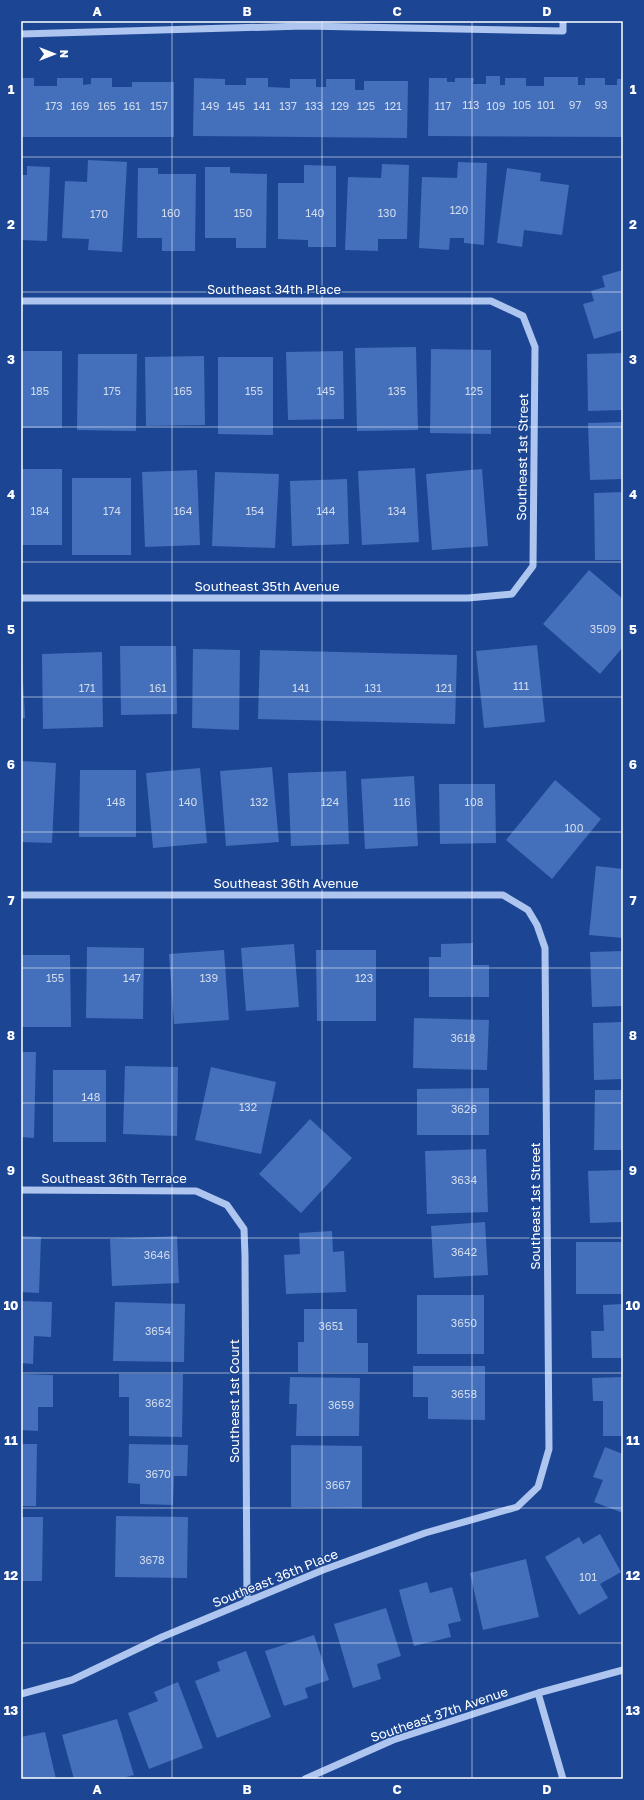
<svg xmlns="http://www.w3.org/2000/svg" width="644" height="1800" viewBox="0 0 644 1800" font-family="'Golos Text',sans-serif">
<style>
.building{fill:#446fba}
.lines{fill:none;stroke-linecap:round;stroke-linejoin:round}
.minor{stroke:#aec5ef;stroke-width:7}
.grid{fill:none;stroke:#fff;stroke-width:1;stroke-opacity:0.55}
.labels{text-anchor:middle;stroke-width:3;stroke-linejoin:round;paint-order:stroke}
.number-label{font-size:11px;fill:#d0dbee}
.street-label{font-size:13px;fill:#fff;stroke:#1c4693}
.neatline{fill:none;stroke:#fff;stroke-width:1.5}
.grid-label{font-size:13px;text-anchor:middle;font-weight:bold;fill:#fff}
</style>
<rect width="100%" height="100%" fill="#1c4693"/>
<path class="building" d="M 486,76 L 500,76 L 500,85 L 505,85 L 505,78 L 526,78 L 526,86 L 544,86 L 544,77 L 578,77 L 578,85 L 585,85 L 585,78 L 605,78 L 605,85 L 617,85 L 617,79 L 623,79 L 623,137 L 428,136 L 429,78 L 447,78 L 447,82 L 455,82 L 455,78 L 474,78 L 473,84 L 486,84 Z
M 21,78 L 34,78 L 34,86 L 57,86 L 57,78 L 83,78 L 83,85 L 91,84 L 91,78 L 112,78 L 112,87 L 132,87 L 132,82 L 174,82 L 174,137 L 21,137 Z
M 194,78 L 225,79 L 225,85 L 246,85 L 246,78 L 268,78 L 268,87 L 290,88 L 290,79 L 316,79 L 316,87 L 326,87 L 326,79 L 355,79 L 355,90 L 364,90 L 364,81 L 408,81 L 407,138 L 193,136 Z
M 88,160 L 127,162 L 122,252 L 88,250 L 89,239 L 62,238 L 65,181 L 87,182 Z
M 458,162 L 487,163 L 484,245 L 464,243 L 464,238 L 450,238 L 449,250 L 419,248 L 422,177 L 457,178 Z
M 382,164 L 409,165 L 407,239 L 378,239 L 378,251 L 345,250 L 348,177 L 381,178 Z
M 304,165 L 336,166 L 336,247 L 308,247 L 308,240 L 278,239 L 278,183 L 304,183 Z
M 27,166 L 50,167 L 47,241 L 21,240 L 21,175 L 27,175 Z
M 205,167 L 230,167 L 230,173 L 267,174 L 266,248 L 236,248 L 236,238 L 205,238 Z
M 138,168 L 158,168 L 158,174 L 196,174 L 195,251 L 162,251 L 162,238 L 137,238 Z
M 507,168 L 541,173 L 540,181 L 569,185 L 562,235 L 524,230 L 522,247 L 497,243 Z
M 623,270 L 623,330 L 594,339 L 583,304 L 594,301 L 591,291 L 605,287 L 602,276 Z
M 416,347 L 418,430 L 357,431 L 355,348 Z
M 431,349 L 491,350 L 491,434 L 430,433 Z
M 21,351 L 62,351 L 62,428 L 21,428 Z
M 343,351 L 344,419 L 288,420 L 286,352 Z
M 623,353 L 623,410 L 588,411 L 587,354 Z
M 78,354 L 137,354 L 136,431 L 77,430 Z
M 204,356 L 205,425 L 146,426 L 145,357 Z
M 218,357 L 273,357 L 273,435 L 218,434 Z
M 623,422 L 623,479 L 590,480 L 588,423 Z
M 415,468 L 419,542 L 362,545 L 358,471 Z
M 21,469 L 62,469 L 62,545 L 21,545 Z
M 482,469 L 488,546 L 432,550 L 426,474 Z
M 197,470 L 200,545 L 145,547 L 142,472 Z
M 215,472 L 279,474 L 275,548 L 212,546 Z
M 72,478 L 131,478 L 131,555 L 72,555 Z
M 347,479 L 349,544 L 292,546 L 290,481 Z
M 623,492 L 623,560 L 595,560 L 594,493 Z
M 589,570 L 623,599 L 623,647 L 600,674 L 543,624 Z
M 21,645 L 25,718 L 21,718 Z
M 537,645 L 545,722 L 484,728 L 476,651 Z
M 120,646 L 176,646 L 177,714 L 121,715 Z
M 193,649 L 240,650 L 239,730 L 192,728 Z
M 260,650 L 457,655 L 455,724 L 258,719 Z
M 102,652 L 103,727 L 43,729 L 42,654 Z
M 21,761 L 56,763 L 52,843 L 21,842 Z
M 272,767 L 279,842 L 226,846 L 220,771 Z
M 200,768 L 207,843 L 153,848 L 146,773 Z
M 80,770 L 136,770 L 136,837 L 79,837 Z
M 346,771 L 349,844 L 291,846 L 288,773 Z
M 414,776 L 418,846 L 365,849 L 361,779 Z
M 555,780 L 601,819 L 552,879 L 506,840 Z
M 439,784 L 495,784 L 496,843 L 440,844 Z
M 596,866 L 623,869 L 623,938 L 589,935 Z
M 473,943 L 473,965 L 489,965 L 489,997 L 429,997 L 429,957 L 441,957 L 441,944 Z
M 294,944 L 299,1007 L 246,1011 L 241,948 Z
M 87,947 L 144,948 L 143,1019 L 86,1018 Z
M 224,950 L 229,1020 L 174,1024 L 169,954 Z
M 316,950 L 376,950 L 376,1021 L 317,1021 Z
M 623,951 L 623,1006 L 592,1007 L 590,952 Z
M 21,955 L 70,955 L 71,1027 L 21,1027 Z
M 414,1018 L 489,1020 L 487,1070 L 413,1068 Z
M 623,1022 L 623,1079 L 594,1080 L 593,1023 Z
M 21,1052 L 36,1052 L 34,1138 L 21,1137 Z
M 125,1066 L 178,1067 L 177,1136 L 123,1134 Z
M 211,1067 L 276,1082 L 261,1154 L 195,1140 Z
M 53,1070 L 106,1070 L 106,1142 L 53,1142 Z
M 489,1088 L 489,1135 L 417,1135 L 417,1089 Z
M 595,1090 L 623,1090 L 623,1150 L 594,1150 Z
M 310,1119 L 352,1158 L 301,1213 L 259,1174 Z
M 486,1149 L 488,1212 L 427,1214 L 425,1151 Z
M 623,1170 L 623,1222 L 590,1223 L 588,1171 Z
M 485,1222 L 488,1275 L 434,1278 L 431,1226 Z
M 332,1231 L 333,1252 L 344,1251 L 346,1292 L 286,1294 L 284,1255 L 300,1254 L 299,1233 Z
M 21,1236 L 41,1237 L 39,1293 L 21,1292 Z
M 177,1236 L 179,1283 L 112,1286 L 110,1239 Z
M 576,1242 L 623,1242 L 623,1294 L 576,1294 Z
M 417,1295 L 484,1295 L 484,1354 L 417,1354 Z
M 21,1301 L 52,1302 L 51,1337 L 34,1336 L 33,1364 L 21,1363 Z
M 115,1302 L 185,1304 L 184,1362 L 113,1361 Z
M 623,1304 L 623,1358 L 592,1358 L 591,1331 L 604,1331 L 603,1305 Z
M 304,1309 L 357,1309 L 357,1343 L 368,1343 L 368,1372 L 298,1372 L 298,1342 L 304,1342 Z
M 413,1366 L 485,1366 L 485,1420 L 428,1419 L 428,1397 L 413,1397 Z
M 21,1374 L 53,1375 L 53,1407 L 38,1407 L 38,1431 L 21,1430 Z
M 119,1374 L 183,1374 L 182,1437 L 129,1436 L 129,1397 L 119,1397 Z
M 290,1377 L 360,1378 L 359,1436 L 296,1436 L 297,1404 L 289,1404 Z
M 623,1377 L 623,1436 L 603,1436 L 603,1401 L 593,1401 L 592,1378 Z
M 21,1444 L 37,1444 L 36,1506 L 21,1506 Z
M 129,1444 L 188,1445 L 187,1476 L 174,1476 L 173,1505 L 140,1504 L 140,1484 L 128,1483 Z
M 291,1445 L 362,1446 L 362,1508 L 291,1507 Z
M 605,1447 L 623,1454 L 623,1513 L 594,1502 L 603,1480 L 593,1477 Z
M 116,1516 L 188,1517 L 187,1578 L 115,1577 Z
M 21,1517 L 43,1517 L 42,1581 L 21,1581 Z
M 600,1534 L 621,1572 L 600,1584 L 608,1598 L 579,1615 L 545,1557 L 579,1537 L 583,1544 Z
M 526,1559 L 539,1617 L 483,1630 L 470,1573 Z
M 427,1582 L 430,1593 L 452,1587 L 461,1621 L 448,1624 L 451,1637 L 414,1646 L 399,1590 Z
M 386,1608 L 401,1656 L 377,1664 L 381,1679 L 353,1688 L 334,1624 Z
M 314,1635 L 329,1680 L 305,1688 L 308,1698 L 284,1706 L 265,1651 Z
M 246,1651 L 271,1717 L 217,1738 L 195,1681 L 220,1671 L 217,1662 Z
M 178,1682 L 203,1748 L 149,1769 L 128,1713 L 158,1701 L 154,1692 Z
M 117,1719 L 134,1775 L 119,1779 L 74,1779 L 62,1735 Z
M 45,1732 L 56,1779 L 21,1779 L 21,1737 Z"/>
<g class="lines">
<path class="minor" d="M 21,34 L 304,26 L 563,31 L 563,21
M 21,301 L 491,301 L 523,316 L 535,347 L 533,566 L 512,594 L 468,598 L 21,598
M 21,895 L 503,895 L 528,910 L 537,925 L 545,948 L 549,1449 L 538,1487 L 517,1507 L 425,1533 L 323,1570 L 162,1637 L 72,1680 L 21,1694
M 21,1190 L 196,1191 L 227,1205 L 244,1229 L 245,1256 L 247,1602
M 538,1693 L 563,1779
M 305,1779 L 393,1740 L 538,1693 L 623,1670"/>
</g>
<path class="grid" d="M 172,21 L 172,1779M 322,21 L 322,1779M 472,21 L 472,1779M 21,157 L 623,157M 21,292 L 623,292M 21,427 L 623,427M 21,562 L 623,562M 21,697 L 623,697M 21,832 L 623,832M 21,968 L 623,968M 21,1103 L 623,1103M 21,1238 L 623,1238M 21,1373 L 623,1373M 21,1508 L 623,1508M 21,1643 L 623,1643"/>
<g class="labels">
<g class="number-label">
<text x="471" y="109">113</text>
<text x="522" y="109">105</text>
<text x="546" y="109">101</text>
<text x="575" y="109">97</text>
<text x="601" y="109">93</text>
<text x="54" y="110">173</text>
<text x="80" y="110">169</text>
<text x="107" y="110">165</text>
<text x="132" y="110">161</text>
<text x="159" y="110">157</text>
<text x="210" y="110">149</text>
<text x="236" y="110">145</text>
<text x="262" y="110">141</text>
<text x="288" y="110">137</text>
<text x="314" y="110">133</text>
<text x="340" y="110">129</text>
<text x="366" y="110">125</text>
<text x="393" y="110">121</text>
<text x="443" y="110">117</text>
<text x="496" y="110">109</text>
<text x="459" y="214">120</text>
<text x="171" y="217">160</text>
<text x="243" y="217">150</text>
<text x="315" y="217">140</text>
<text x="387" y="217">130</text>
<text x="99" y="218">170</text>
<text x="40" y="395">185</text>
<text x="112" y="395">175</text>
<text x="183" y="395">165</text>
<text x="254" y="395">155</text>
<text x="326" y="395">145</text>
<text x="397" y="395">135</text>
<text x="474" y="395">125</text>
<text x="40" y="515">184</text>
<text x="112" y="515">174</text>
<text x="183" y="515">164</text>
<text x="255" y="515">154</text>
<text x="326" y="515">144</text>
<text x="397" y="515">134</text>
<text x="603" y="633">3509</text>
<text x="521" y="690">111</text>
<text x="87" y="692">171</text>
<text x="158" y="692">161</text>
<text x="301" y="692">141</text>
<text x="373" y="692">131</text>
<text x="444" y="692">121</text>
<text x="116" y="806">148</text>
<text x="188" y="806">140</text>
<text x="259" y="806">132</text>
<text x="330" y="806">124</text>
<text x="402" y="806">116</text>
<text x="474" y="806">108</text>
<text x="574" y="832">100</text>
<text x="55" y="982">155</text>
<text x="132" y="982">147</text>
<text x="209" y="982">139</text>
<text x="364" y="982">123</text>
<text x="463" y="1042">3618</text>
<text x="91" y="1101">148</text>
<text x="248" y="1111">132</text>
<text x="464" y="1113">3626</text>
<text x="464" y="1184">3634</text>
<text x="464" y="1256">3642</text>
<text x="157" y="1259">3646</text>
<text x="464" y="1327">3650</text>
<text x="331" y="1330">3651</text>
<text x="158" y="1335">3654</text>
<text x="464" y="1398">3658</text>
<text x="158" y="1407">3662</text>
<text x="341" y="1409">3659</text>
<text x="158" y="1478">3670</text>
<text x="338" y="1489">3667</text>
<text x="152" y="1564">3678</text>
<text x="588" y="1581">101</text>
</g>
<g class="street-label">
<text x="274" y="294">Southeast 34th Place</text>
<text transform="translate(522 457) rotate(-89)" y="5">Southeast 1st Street</text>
<text x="267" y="591">Southeast 35th Avenue</text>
<text x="286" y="888">Southeast 36th Avenue</text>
<text x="114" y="1183">Southeast 36th Terrace</text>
<text transform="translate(535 1206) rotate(-90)" y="5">Southeast 1st Street</text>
<text transform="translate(234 1401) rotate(-90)" y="5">Southeast 1st Court</text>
<text transform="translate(275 1578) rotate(-22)" y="5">Southeast 36th Place</text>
<text transform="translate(439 1714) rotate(-19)" y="5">Southeast 37th Avenue</text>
</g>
</g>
<rect width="644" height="1800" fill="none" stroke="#1c4693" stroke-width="44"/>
<g transform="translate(54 54) rotate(90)" stroke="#1c4693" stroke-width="3" paint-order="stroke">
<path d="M0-3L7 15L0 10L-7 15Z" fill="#ffffff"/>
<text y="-6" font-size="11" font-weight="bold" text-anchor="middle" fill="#ffffff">N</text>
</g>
<rect x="22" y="22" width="600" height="1756" class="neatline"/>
<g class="grid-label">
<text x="97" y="16">A</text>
<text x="247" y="16">B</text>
<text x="397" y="16">C</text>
<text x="547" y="16">D</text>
<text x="11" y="94">1</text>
<text x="633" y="94">1</text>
<text x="11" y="229">2</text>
<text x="633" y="229">2</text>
<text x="11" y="364">3</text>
<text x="633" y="364">3</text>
<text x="11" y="499">4</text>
<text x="633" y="499">4</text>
<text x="11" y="634">5</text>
<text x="633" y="634">5</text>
<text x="11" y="769">6</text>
<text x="633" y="769">6</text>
<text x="11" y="905">7</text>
<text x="633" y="905">7</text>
<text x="11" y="1040">8</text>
<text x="633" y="1040">8</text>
<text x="11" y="1175">9</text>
<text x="633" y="1175">9</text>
<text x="11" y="1310">10</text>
<text x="633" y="1310">10</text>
<text x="11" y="1445">11</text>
<text x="633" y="1445">11</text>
<text x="11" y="1580">12</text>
<text x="633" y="1580">12</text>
<text x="11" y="1715">13</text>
<text x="633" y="1715">13</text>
<text x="97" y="1794">A</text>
<text x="247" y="1794">B</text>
<text x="397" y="1794">C</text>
<text x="547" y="1794">D</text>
</g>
</svg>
